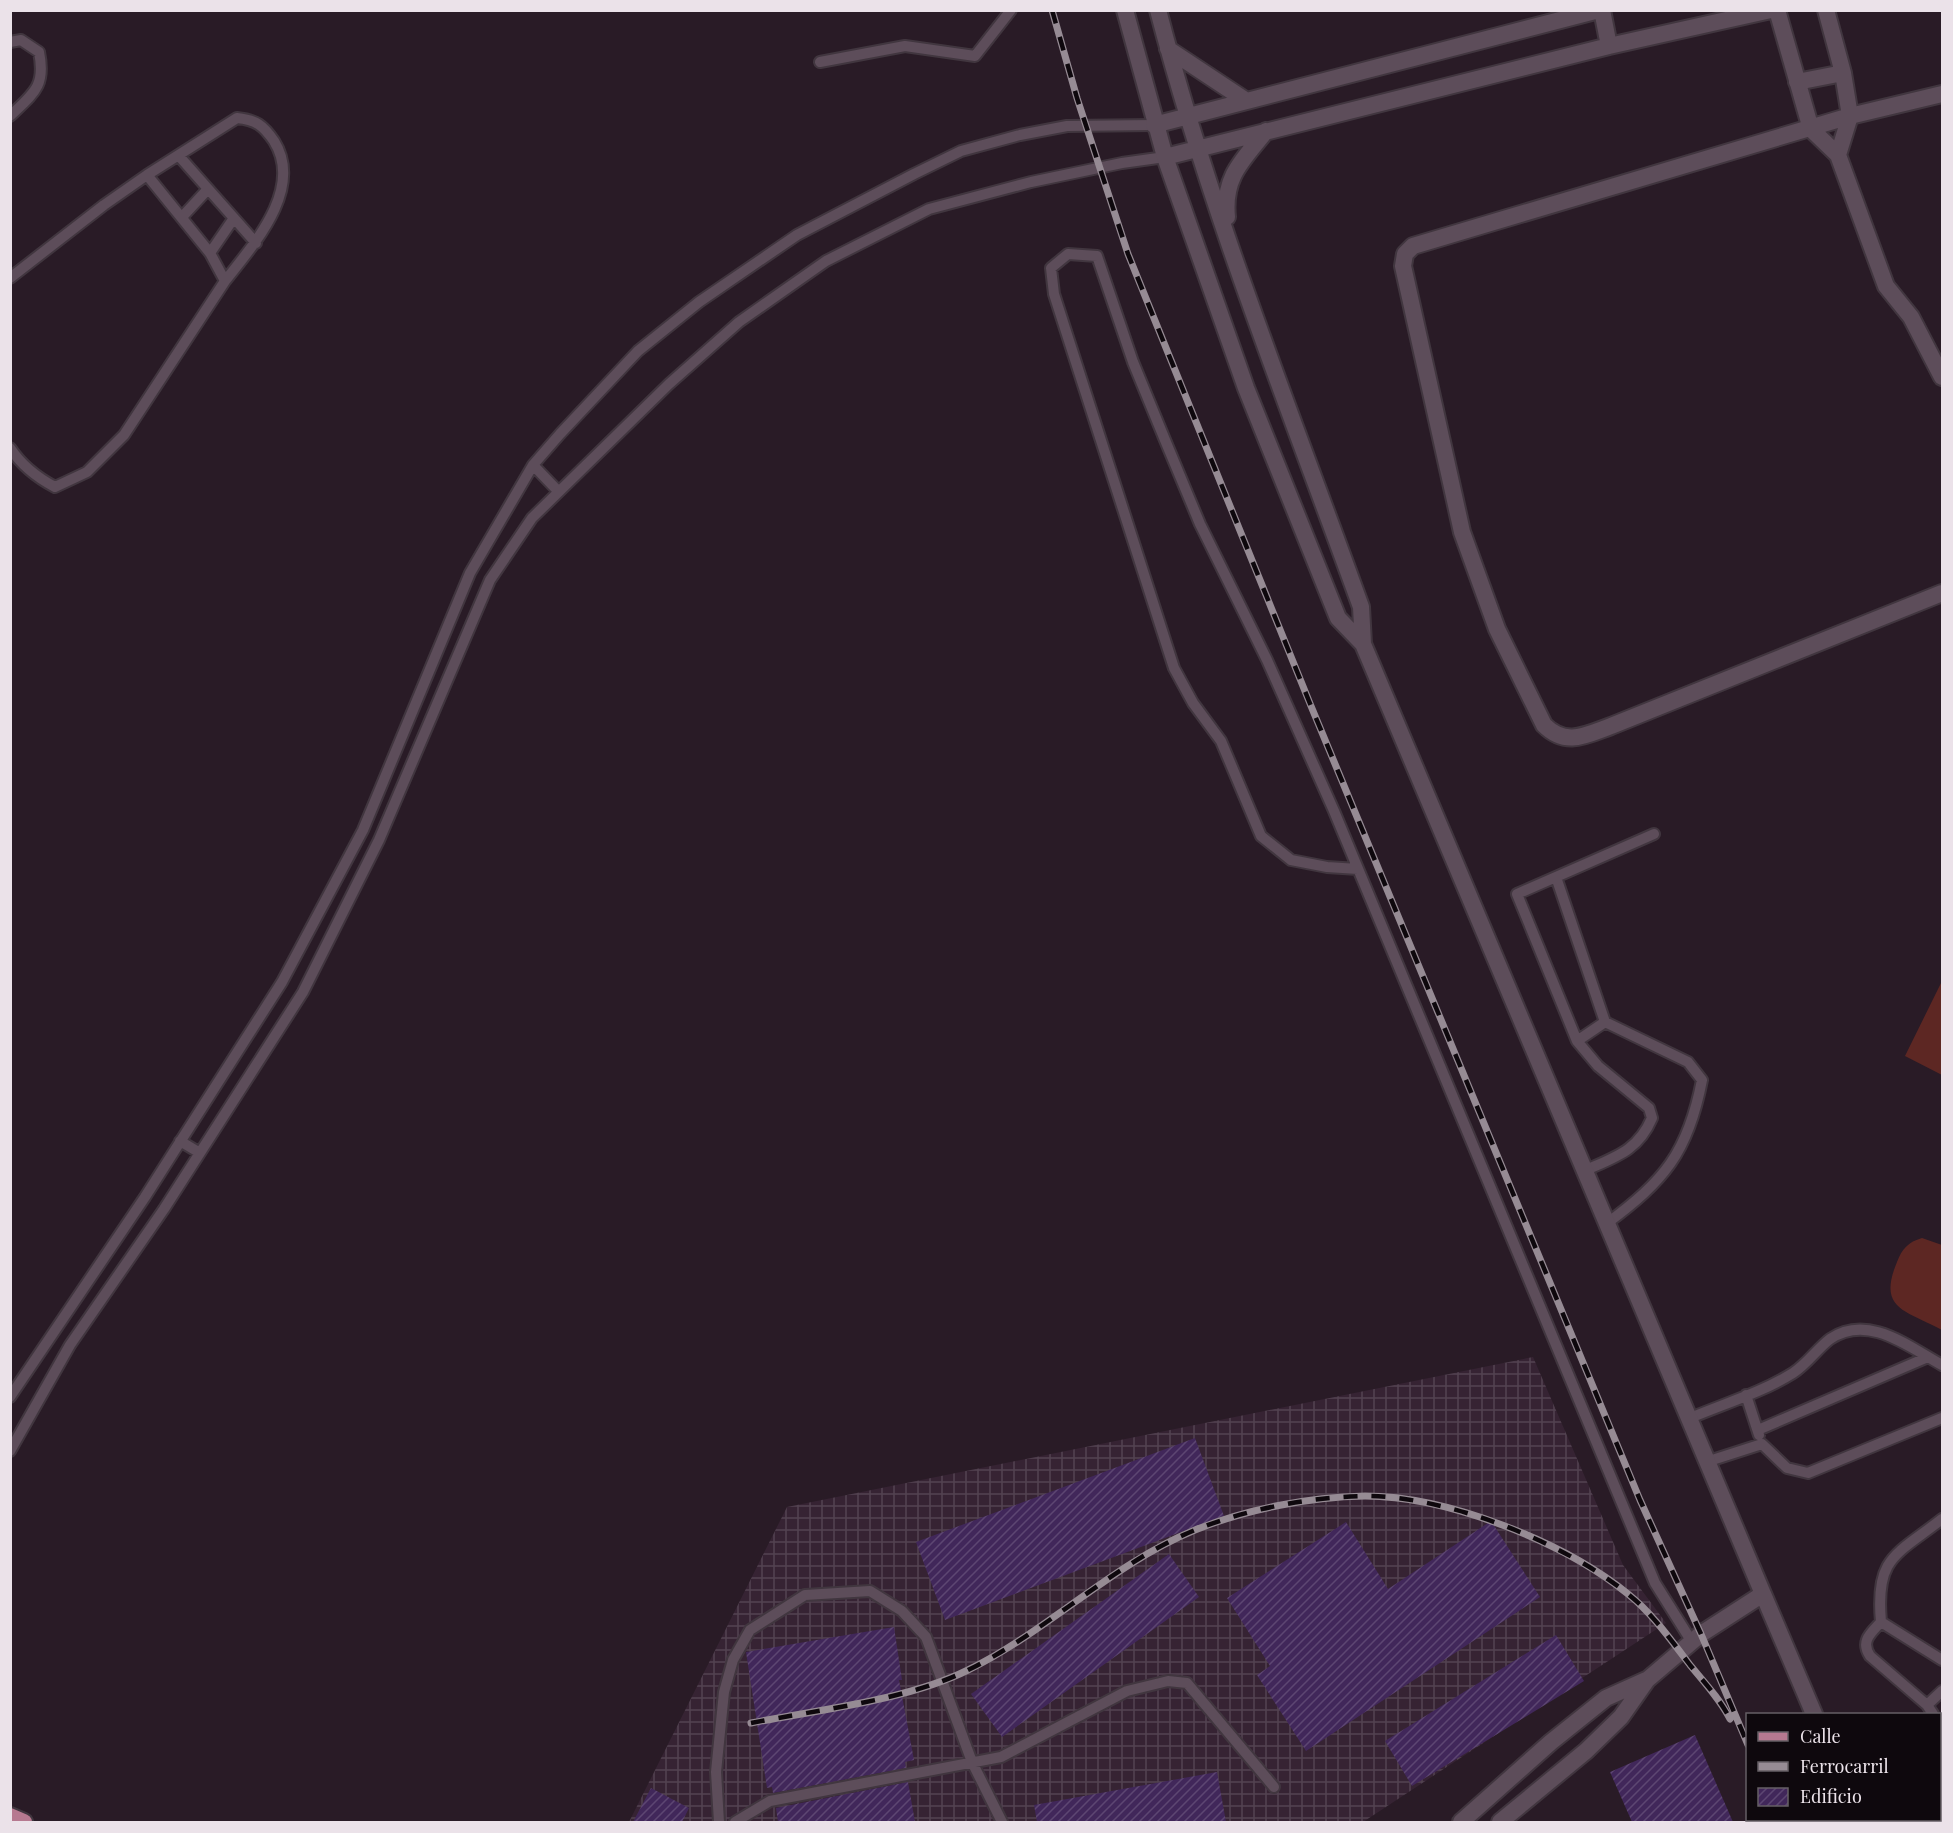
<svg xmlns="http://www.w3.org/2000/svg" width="1953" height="1833" viewBox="0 0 1953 1833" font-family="'Playfair Display',serif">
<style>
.industrial{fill:url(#industrial-grid)}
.pitch{fill:#5d2723}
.building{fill:url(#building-hatch)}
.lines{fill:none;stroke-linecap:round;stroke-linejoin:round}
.service-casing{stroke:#41363f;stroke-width:14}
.minor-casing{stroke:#41363f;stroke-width:20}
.primary-casing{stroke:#41363f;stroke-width:20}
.service{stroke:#5d4d5a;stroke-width:10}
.minor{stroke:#5d4d5a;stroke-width:16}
.primary{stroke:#b67990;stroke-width:16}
.rail-casing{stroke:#968b94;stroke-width:7}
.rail{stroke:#0e080d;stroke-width:4.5;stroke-dasharray:14;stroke-linecap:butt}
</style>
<defs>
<pattern id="industrial-grid" width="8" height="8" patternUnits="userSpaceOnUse" patternTransform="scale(1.5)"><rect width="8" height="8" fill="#362333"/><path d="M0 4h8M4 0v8" fill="none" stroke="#534351"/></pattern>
<pattern id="building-hatch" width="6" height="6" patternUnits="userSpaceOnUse" patternTransform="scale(1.5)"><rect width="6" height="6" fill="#41275a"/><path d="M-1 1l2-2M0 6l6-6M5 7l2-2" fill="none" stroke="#5d4672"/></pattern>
</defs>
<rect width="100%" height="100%" fill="#291b26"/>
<path class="industrial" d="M 1533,1357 L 1623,1565 L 1666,1623 L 1363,1822 L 629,1822 L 787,1507 Z"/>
<path class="pitch" d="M 1942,981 L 1942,1075 L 1905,1056 Z
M 1922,1238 L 1942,1245 L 1942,1330 C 1906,1310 1877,1310 1897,1262 C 1902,1249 1908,1242 1922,1238 Z"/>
<path class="building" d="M 1195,1438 L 1224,1516 L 945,1620 L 916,1542 Z
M 1491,1521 L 1540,1597 L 1306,1751 L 1257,1675 L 1270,1666 L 1227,1598 L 1346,1522 L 1388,1589 Z
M 1169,1554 L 1199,1597 L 1002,1737 L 971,1694 Z
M 894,1627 L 902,1680 L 899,1680 L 914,1760 L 905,1762 L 906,1768 L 773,1793 L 772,1787 L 767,1788 L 746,1652 Z
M 1556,1635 L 1584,1681 L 1412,1786 L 1385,1741 Z
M 1695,1735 L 1733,1822 L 1632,1822 L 1610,1772 Z
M 1217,1772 L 1226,1822 L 1037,1822 L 1034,1805 Z
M 908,1782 L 915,1822 L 778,1822 L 776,1808 Z
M 651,1788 L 689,1808 L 682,1822 L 633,1822 Z"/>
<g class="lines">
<defs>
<path id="service" d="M 10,42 L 21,40 L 39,52 C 46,86 34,93 10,116
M 820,62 L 905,46 L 975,56 L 1011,10
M 179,156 L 256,243
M 147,175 L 237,118 C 256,120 263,125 274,141 C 304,189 254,244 225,281
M 183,216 L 208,189
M 210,253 L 234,218
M 10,278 L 104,205 L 147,175 L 210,253 L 225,281 L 124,435 L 87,472 L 55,487 C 36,477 22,466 10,448
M 533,465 L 558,491
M 1358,869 L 1327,867 L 1291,860 L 1261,836 L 1221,741 L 1193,703 L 1174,668 L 1054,294 L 1051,268 L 1068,254 L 1097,256 L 1133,362 L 1165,440 L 1200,524 L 1267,660 L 1334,811 L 1655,1583 L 1692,1642
M 1556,877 L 1605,1022
M 1577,1041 L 1517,894 L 1654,834
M 180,1141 L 200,1153
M 1584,1171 C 1615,1157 1638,1151 1652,1118 L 1649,1108 L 1598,1066 L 1577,1041 L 1605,1022 L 1688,1062 L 1702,1080 C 1688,1153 1664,1181 1606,1224
M 1746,1395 L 1759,1435
M 10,1397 L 145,1197 L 282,982 L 363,830 L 470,573 L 533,465 L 560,434 L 638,351 L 699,302 L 797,235 L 914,174 L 961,151 L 1020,135 L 1067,126 L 1154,125
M 1688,1419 C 1723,1404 1761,1393 1793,1373 C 1807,1364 1817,1349 1830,1339 C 1868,1313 1909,1347 1942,1365
M 1758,1430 L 1928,1357
M 10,1451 L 70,1345 L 164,1209 L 303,992 L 379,840 L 490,580 L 532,518 L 669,384 L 739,322 L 826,261 L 929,209 L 1031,182 L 1122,163 L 1165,157
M 1706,1462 L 1762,1444 L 1787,1468 L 1808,1473 L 1942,1418
M 1881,1622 L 1942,1660
M 1927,1705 L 1942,1691
M 1933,1714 L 1927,1705 L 1870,1656 C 1860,1641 1871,1633 1881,1622 C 1875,1557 1896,1555 1942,1519
M 1940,1723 L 1942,1728
M 719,1822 L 716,1772 L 724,1692 L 733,1660 L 750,1630 L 805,1595 L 870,1591 L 902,1611 L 926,1637 L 972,1762 L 1002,1822
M 735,1822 L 770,1801 L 1001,1757 L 1127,1691 L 1168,1681 L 1187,1683 L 1274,1787"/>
<path id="minor" d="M 1125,10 L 1165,157 L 1246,388 L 1338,618 L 1363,644
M 1158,10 C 1211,214 1290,410 1361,607 L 1363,644 L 1763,1594 L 1701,1634 L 1647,1680 L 1621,1717 L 1586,1751 L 1500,1822
M 1602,10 L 1609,46
M 1777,10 L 1811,129 L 1838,155 L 1886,286 L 1911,317 L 1942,377
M 1826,10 L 1843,73 L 1850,116 L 1838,155
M 1168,49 L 1245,100
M 1797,82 L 1843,73
M 1942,94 L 1850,116 L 1413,246 L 1405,254 L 1403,266 L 1462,532 L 1497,629 L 1544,725 C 1566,747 1586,735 1611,726 L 1942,593
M 1154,125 L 1599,10
M 1165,157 L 1609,46 L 1771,10
M 1227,217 C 1223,177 1242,161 1266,131
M 1763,1594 L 1814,1714
M 1857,1820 L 1859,1822
M 1461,1822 L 1551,1742 L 1606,1698 L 1646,1680"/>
<path id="primary" d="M 10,1816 L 24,1822"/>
</defs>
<use href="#service" class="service-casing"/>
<use href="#minor" class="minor-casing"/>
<use href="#primary" class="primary-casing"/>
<use href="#service" class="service"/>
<use href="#minor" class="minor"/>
<use href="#primary" class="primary"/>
<defs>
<path id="rail" d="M 1052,10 L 1077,98 L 1128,254 L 1311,706 L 1640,1500 L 1701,1634 L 1748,1745
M 751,1723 C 817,1710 908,1700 968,1670 C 1048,1631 1112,1564 1195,1530 C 1247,1509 1309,1497 1365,1496 C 1448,1496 1564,1542 1628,1594 C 1652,1613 1671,1640 1690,1665 C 1704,1682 1720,1699 1730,1719
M 1779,1820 L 1780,1822"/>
</defs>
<use href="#rail" class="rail-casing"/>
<use href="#rail" class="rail"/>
</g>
<rect width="1953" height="1833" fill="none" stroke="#ebe2e9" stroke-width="24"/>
<rect x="1746" y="1713" width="195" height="108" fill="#0e080d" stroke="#665f65" stroke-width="1.5"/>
<rect x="1758" y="1732" width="30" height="9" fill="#b67990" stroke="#665f65" stroke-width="1.5"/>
<text x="1800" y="1743" font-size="18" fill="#ebe2e9">Calle</text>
<rect x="1758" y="1762" width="30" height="9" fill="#968b94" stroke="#665f65" stroke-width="1.5"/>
<text x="1800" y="1773" font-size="18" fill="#ebe2e9">Ferrocarril</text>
<rect x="1758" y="1788" width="30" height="18" fill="url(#building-hatch)" stroke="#665f65" stroke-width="1.5"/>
<text x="1800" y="1803" font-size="18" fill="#ebe2e9">Edificio</text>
</svg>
